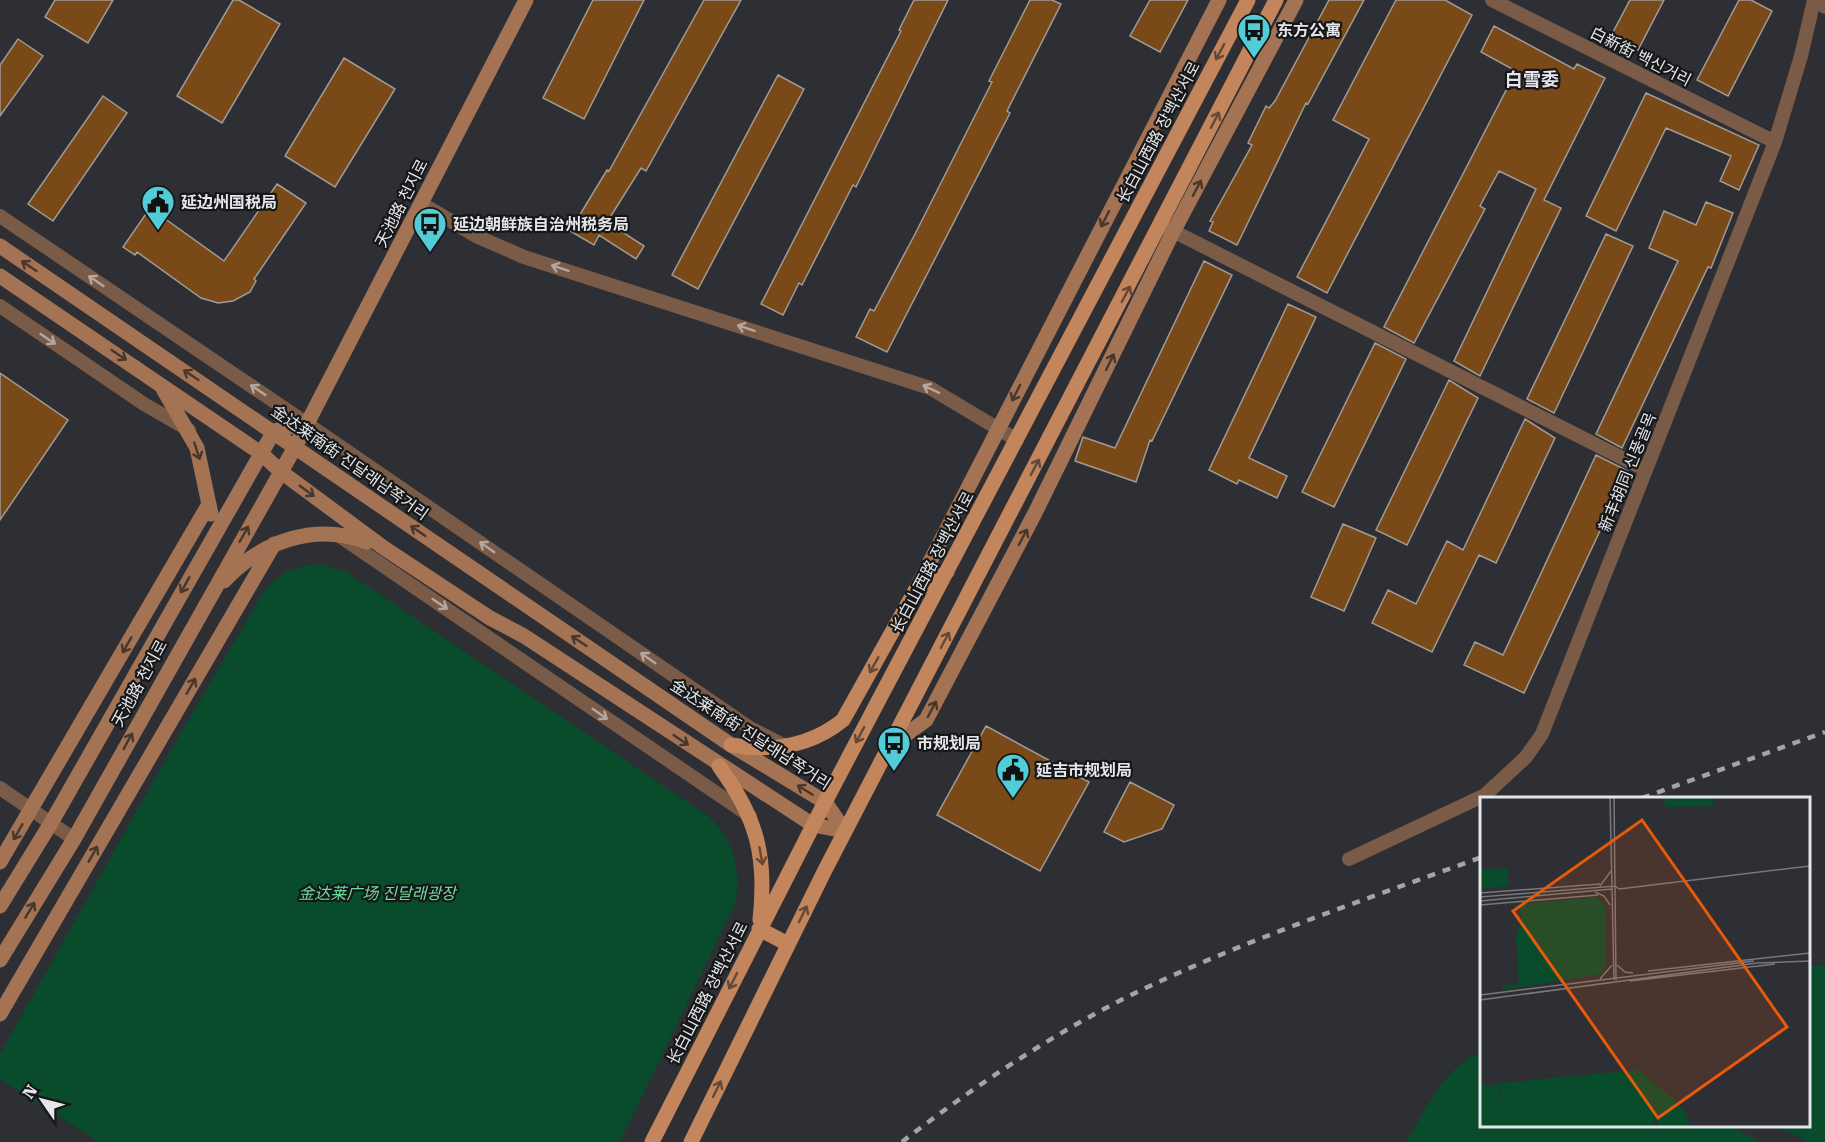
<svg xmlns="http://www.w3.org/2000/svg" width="1825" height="1142" viewBox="0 0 1825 1142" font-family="'Roboto Serif','Noto Sans SC','Noto Sans KR',serif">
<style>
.green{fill:#084c2b}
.building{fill:#794918;stroke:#a09b97;stroke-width:1.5}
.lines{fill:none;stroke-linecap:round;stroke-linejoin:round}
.street{stroke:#7a5b47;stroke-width:14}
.secondary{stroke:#a37353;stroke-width:15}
.primary{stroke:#c3855c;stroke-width:15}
.rail{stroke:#a3a4a8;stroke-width:4.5;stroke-dasharray:8 8;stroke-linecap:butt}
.oneway{stroke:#644837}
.oneway2{stroke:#47372d}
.oneway3{stroke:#b5a7a0}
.labels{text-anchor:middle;stroke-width:4.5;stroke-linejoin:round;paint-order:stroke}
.poi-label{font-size:16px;font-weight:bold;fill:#e5e6e9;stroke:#161719;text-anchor:start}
.street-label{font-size:16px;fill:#e5e6e9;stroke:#161719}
.park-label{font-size:16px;font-style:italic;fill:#6bdd9b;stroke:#161719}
.neighbourhood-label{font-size:18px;font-weight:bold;fill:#e3e4eb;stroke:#161719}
.inset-road{fill:none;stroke:#77787c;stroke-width:1.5}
.view{fill:#e8590c;fill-opacity:0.15;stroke:#e8590c;stroke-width:3}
.inset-edge{fill:none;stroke:#e5e6e9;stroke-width:3}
</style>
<rect width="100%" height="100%" fill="#2e2f34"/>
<path class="green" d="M 322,564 L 348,573 L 708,816 C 733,837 742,872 735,904 L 620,1142 L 99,1142 L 0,1079 L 0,1054 L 171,750 L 263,593 C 278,572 297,565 322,564 Z
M 1825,965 L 1825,1142 L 1809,1142 L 1775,1126 L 1808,1126 L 1809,966 Z
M 1481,1052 L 1482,1126 L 1731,1126 L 1760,1142 L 1406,1142 C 1427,1109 1444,1066 1481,1052 Z"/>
<path class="building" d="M 55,0 L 113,0 L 88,43 L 45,17 Z
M 233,0 L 239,0 L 280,24 L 222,123 L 177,96 Z
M 593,0 L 644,0 L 584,119 L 543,98 Z
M 704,0 L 741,0 L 646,171 L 641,168 L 607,222 L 644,246 L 636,259 L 599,235 L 594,245 L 570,231 L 607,170 L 609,171 Z
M 914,0 L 948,0 L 856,187 L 853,185 L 802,285 L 799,283 L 783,315 L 761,304 L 901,31 L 899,30 Z
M 1030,0 L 1052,0 L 1061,4 L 1007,111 L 1010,113 L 887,352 L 856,337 L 870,309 L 874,311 L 914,236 L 992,82 L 989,81 Z
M 1150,0 L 1188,0 L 1160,52 L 1130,36 Z
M 1329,0 L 1364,0 L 1308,104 L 1306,103 L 1237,245 L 1209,231 L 1213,222 L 1210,221 L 1252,145 L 1248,143 L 1266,106 L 1269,108 L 1275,101 Z
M 1396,0 L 1445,0 L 1472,15 L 1327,293 L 1297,277 L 1369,139 L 1333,120 Z
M 1630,0 L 1664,0 L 1638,50 L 1611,36 Z
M 1739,0 L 1751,0 L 1772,11 L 1728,96 L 1697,80 Z
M 1494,26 L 1574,69 L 1577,64 L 1605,78 L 1544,200 L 1561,208 L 1480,376 L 1454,361 L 1536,189 L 1499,171 L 1480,206 L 1485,209 L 1414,343 L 1384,327 L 1516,71 L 1481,52 Z
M 18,39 L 43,56 L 0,116 L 0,65 Z
M 344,58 L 395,89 L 335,187 L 285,156 Z
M 778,75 L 804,89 L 698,289 L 672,275 Z
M 1646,93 L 1759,145 L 1739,190 L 1720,181 L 1731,156 L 1666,128 L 1616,231 L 1586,216 Z
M 103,96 L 127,113 L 53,221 L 28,204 Z
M 277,184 L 306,203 L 254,279 L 256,281 L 250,292 L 233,301 L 218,303 L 201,298 L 137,252 L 135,255 L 123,247 L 150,208 L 224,261 Z
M 1706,202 L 1733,213 L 1711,268 L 1708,267 L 1622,448 L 1596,434 L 1678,261 L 1649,248 L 1664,211 L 1696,225 Z
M 1606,234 L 1633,246 L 1554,413 L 1527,399 Z
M 1204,261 L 1232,275 L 1152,441 L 1150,440 L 1136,482 L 1075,461 L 1083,437 L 1115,448 Z
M 1288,304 L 1316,317 L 1249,458 L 1287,476 L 1277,498 L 1239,480 L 1237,484 L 1209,470 Z
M 1375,343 L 1406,359 L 1334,507 L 1302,492 Z
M 0,373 L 68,420 L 0,520 Z
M 1449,380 L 1478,398 L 1407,545 L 1376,530 Z
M 1525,419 L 1555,438 L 1496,563 L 1479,555 L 1432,652 L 1372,623 L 1388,590 L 1416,604 L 1447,541 L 1463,550 Z
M 1596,455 L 1628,471 L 1524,693 L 1464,665 L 1475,642 L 1503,655 Z
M 1343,524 L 1376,538 L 1344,611 L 1311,597 Z
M 986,726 L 1089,782 L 1040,871 L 937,815 Z
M 1130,782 L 1174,805 L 1162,829 L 1124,842 L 1104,832 Z"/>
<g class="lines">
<path class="street" d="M 1492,0 L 1775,142
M 421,203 L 476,236 L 524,257 L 930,388 L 1017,440
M 0,216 L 306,423 L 750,728 L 785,746
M 1163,226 L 1646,470
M 0,306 L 144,404 L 189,430
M 341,537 L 750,816
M 0,788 L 74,839
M 1349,859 L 1485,795 L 1526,757 L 1542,734 L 1775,142 L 1801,56 L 1814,0 L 1825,7"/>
<path class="secondary" d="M 0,246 L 731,745 L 825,802 L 845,831
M 0,276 L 262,454 L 280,471 L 384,548 L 490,618 L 524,636 L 813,825 L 845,831
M 162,387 L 197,448 L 211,514
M 224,581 C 262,541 315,522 367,542
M 915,591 L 1219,0
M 889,747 L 926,720 L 1035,513 L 1173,232 L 1296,0
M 0,862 L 209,504
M 0,906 L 51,823 L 274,431 L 306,423
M 0,960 L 74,839 L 295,447 L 526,0
M 0,1014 L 274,544"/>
<path class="primary" d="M 731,745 C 772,752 811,746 843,720 L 915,591 L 947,572
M 719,766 C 757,818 767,856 760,920
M 759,929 L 788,944
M 652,1142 L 825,802 L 1248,0
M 691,1142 L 824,872 L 1276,0"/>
<path class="rail" d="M 1642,798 L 1825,732
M 902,1142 C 973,1087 1051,1035 1131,995 C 1244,940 1364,900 1482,857"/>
</g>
<defs><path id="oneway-shaft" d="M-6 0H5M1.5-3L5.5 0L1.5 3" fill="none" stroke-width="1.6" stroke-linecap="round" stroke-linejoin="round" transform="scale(1.5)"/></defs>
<g class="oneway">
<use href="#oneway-shaft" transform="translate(1220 52) rotate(118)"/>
<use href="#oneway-shaft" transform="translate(1215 120) rotate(-63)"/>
<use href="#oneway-shaft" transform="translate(1126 294) rotate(-62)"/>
<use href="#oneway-shaft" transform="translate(1035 467) rotate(-62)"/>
<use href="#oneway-shaft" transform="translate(945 640) rotate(-62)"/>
<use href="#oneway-shaft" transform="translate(874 665) rotate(119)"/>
<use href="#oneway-shaft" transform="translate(860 735) rotate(118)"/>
<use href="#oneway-shaft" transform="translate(761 856) rotate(80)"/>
<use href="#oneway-shaft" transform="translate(803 914) rotate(-64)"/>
<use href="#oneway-shaft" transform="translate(733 981) rotate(117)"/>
<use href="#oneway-shaft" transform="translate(717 1089) rotate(-64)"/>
</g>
<g class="oneway2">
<use href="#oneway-shaft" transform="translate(1197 188) rotate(-62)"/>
<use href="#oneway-shaft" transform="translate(1105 219) rotate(117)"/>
<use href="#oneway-shaft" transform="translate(29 266) rotate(-146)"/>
<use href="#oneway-shaft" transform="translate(119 355) rotate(34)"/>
<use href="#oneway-shaft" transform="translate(1110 362) rotate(-64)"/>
<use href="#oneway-shaft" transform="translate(191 375) rotate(-146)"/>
<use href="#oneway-shaft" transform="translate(1016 393) rotate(117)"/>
<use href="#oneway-shaft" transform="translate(197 451) rotate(72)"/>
<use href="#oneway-shaft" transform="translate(307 491) rotate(36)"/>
<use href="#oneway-shaft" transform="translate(418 531) rotate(-146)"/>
<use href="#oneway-shaft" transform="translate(244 534) rotate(-60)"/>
<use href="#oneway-shaft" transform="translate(1023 537) rotate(-62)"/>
<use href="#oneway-shaft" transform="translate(185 585) rotate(119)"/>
<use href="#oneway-shaft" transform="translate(579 641) rotate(-146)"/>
<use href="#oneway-shaft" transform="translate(127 645) rotate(120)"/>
<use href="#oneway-shaft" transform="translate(191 686) rotate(-60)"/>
<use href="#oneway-shaft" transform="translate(932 709) rotate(-62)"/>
<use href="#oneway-shaft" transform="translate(681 740) rotate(34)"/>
<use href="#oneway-shaft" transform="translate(128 741) rotate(-61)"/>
<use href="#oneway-shaft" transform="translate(805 790) rotate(-148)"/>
<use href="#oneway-shaft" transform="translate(18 832) rotate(120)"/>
<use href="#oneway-shaft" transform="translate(93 854) rotate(-60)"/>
<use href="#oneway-shaft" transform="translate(30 910) rotate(-59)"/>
</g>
<g class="oneway3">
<use href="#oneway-shaft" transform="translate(560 268) rotate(-162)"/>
<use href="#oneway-shaft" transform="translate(96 281) rotate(-146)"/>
<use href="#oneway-shaft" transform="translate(746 328) rotate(-162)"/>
<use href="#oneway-shaft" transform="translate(48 339) rotate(34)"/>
<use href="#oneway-shaft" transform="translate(931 389) rotate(-154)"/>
<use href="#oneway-shaft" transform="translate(258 390) rotate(-146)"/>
<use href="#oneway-shaft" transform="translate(487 547) rotate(-145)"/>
<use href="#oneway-shaft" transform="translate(440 604) rotate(34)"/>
<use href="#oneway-shaft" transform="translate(648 658) rotate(-145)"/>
<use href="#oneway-shaft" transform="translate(600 714) rotate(35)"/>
</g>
<defs>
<symbol id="bus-pin" viewBox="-11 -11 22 30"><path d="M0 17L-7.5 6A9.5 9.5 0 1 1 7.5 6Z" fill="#52ccd6" stroke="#161719"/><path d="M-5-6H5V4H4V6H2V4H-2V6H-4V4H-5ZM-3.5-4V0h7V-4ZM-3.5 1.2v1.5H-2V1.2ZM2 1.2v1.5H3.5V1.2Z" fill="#111"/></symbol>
<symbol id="civic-pin" viewBox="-11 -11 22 30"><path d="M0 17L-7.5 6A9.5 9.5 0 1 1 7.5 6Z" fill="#52ccd6" stroke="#161719"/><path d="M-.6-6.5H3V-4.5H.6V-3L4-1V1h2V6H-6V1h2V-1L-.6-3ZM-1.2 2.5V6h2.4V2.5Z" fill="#111"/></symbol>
</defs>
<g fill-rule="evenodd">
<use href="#bus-pin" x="1235" y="11" width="38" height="52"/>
<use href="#civic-pin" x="139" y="183" width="38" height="52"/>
<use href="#bus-pin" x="411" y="205" width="38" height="52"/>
<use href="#bus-pin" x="875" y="724" width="38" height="52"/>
<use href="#civic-pin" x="994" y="751" width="38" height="52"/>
</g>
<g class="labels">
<g class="poi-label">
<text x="1277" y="36">东方公寓</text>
<text x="181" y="208">延边州国税局</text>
<text x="453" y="230">延边朝鲜族自治州税务局</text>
<text x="917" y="749">市规划局</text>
<text x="1036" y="776">延吉市规划局</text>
</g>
<g class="street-label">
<text transform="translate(1641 56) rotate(27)" y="6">白新街 백신거리</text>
<text transform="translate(1158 132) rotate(-62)" y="6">长白山西路 장백산서로</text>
<text transform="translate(401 203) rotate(-63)" y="6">天池路 천지로</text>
<text transform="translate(350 462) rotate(35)" y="6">金达莱南街 진달래남쪽거리</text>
<text transform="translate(1627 472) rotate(-68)" y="6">新丰胡同 신풍골목</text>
<text transform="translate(932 562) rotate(-62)" y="6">长白山西路 장백산서로</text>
<text transform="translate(139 683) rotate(-61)" y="6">天池路 천지로</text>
<text transform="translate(751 734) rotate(33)" y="6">金达莱南街 진달래남쪽거리</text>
<text transform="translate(707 993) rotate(-63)" y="6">长白山西路 장백산서로</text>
</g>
<g class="park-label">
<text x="377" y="899">金达莱广场 진달래광장</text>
</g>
<g class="neighbourhood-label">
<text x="1532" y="86">白雪委</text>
</g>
</g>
<g transform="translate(1480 797)">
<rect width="330" height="330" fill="#2e2f34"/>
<path d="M 184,0 L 233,0 L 233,9 L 185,10 ZM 27,71 L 29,89 L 0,92 L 0,73 ZM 116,100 L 125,108 L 126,168 L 121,177 L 23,193 L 23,188 L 39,187 L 36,139 L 41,127 L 40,107 ZM 157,273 L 170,281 L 176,322 L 172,324 L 177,330 L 0,330 L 0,286 L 18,291 L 26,308 L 20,292 L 11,287 ZM 171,284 L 194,302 L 207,318 L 210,330 L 178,330 Z" fill="#084c2b"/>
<path class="inset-road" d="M 130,0 L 134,183M 134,0 L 136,183M 120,89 L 131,74M 139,92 L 330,69M 115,95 L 124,99 L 130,108M 0,96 L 120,87M 0,100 L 135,89 L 139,92M 0,104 L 132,92M 0,108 L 118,98M 137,168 L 145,175 L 153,176M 168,174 L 330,156M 120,182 L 132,168M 150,184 L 295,167M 0,198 L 274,164M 0,203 L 277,166 L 330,164"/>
<path class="view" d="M 162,23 L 307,230 L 178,321 L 33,114 Z"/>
<rect width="330" height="330" class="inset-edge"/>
</g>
<g transform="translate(42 1100) rotate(305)" stroke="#161719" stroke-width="4.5" paint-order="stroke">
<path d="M0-4.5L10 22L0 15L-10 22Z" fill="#e5e6e9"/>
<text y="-9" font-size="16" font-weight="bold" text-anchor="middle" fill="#e5e6e9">N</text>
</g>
</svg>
